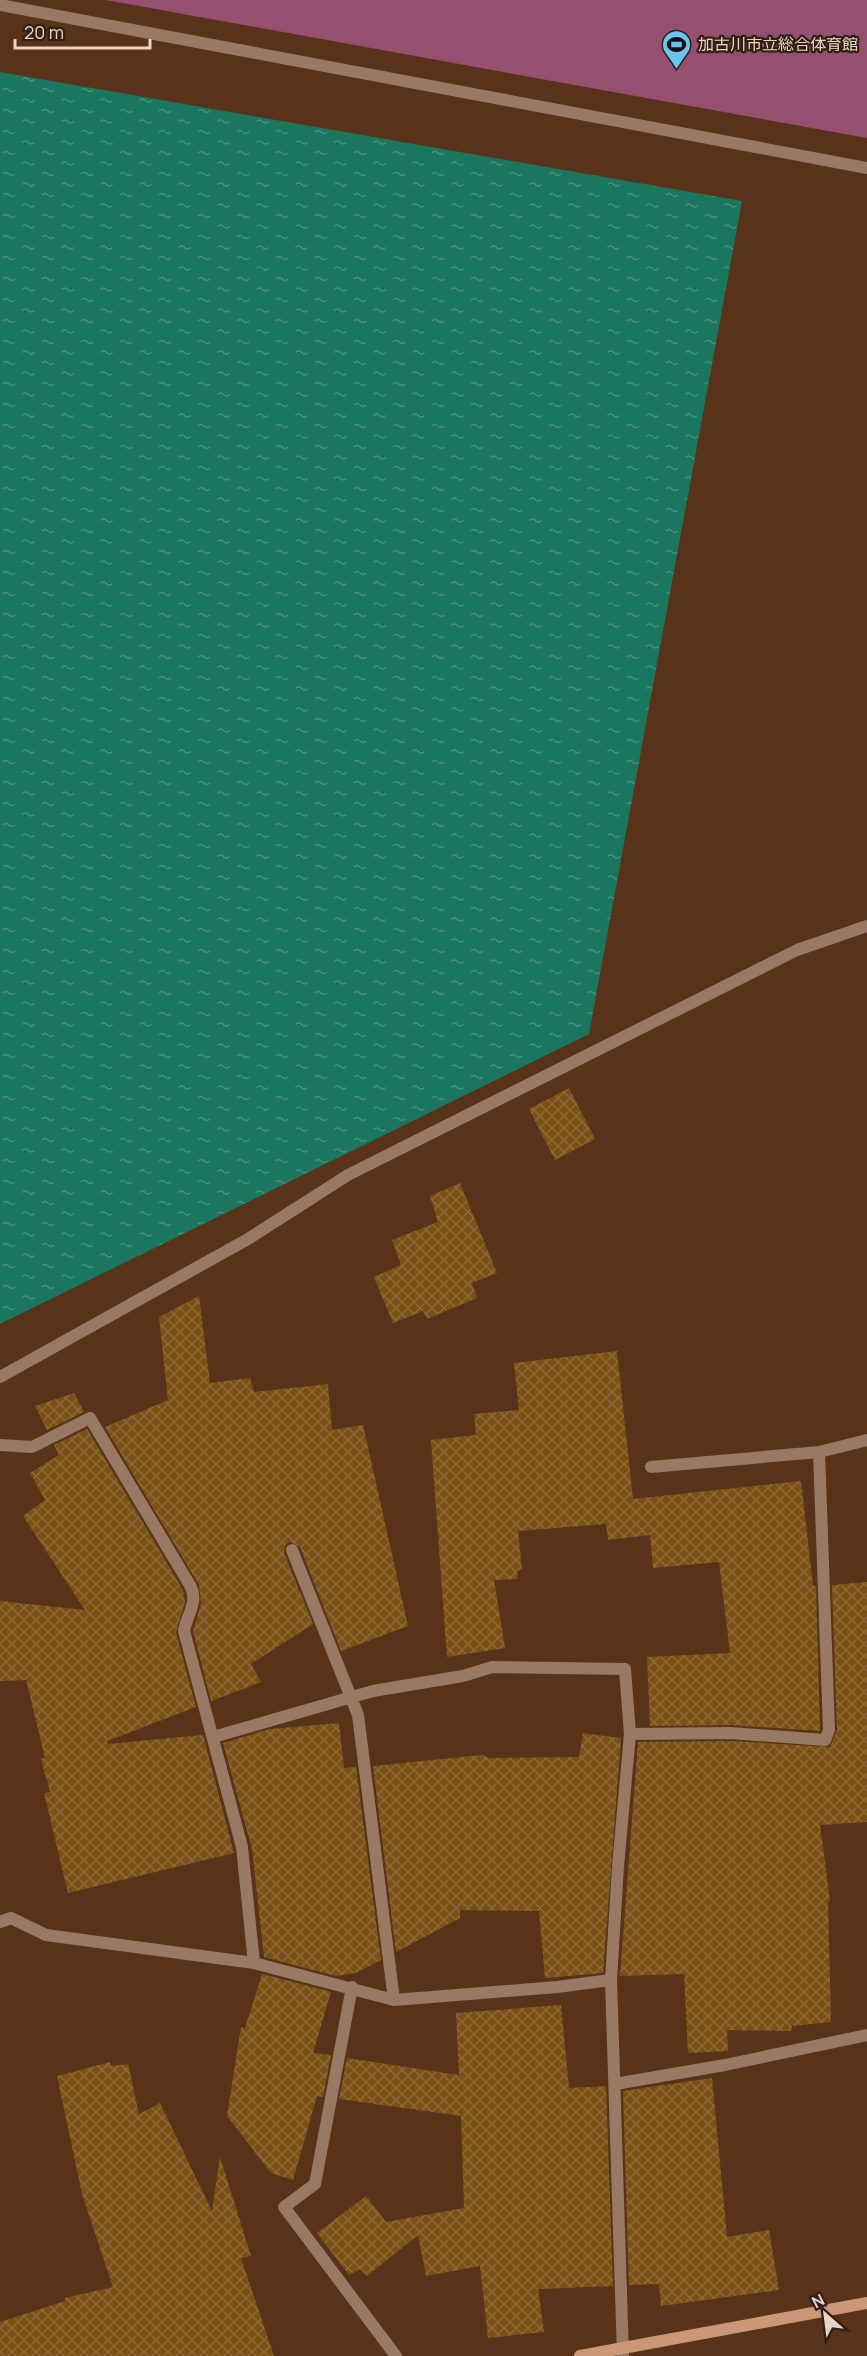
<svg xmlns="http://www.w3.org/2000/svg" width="867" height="2356" viewBox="0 0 867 2356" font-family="Manrope,'Noto Sans JP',sans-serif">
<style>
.green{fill:#954f6f}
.water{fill:url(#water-ripples)}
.building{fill:url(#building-cross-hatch)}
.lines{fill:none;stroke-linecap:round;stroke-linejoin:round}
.lane{stroke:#997864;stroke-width:12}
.street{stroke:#997864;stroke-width:12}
.secondary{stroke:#cb9778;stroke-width:12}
.labels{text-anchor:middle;stroke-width:4.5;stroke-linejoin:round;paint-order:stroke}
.poi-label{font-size:16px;fill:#ebd3c5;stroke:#312015;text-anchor:start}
</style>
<defs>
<pattern id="water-ripples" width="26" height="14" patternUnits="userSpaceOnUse" patternTransform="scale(1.5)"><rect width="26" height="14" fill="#1b7660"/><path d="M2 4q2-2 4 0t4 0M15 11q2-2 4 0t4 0" fill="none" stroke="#478f7c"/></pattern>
<pattern id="building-cross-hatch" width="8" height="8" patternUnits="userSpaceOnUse" patternTransform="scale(1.5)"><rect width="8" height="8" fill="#795115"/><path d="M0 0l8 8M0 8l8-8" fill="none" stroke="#8c6936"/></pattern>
</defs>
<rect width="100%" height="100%" fill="#58331a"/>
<path class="green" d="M 106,0 L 867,0 L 867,138 Z"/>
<path class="water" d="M 0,72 L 742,201 L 589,1034 L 0,1324 Z"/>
<path class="building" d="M 569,1088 L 595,1139 L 555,1160 L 529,1109 Z
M 460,1183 L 497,1273 L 472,1283 L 477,1298 L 427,1319 L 423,1311 L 393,1323 L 374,1277 L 401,1265 L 392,1240 L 438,1222 L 430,1196 Z
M 199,1296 L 210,1383 L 250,1378 L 254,1392 L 328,1384 L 332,1430 L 363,1425 L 408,1626 L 341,1651 L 300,1547 L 290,1542 L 285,1545 L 284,1553 L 313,1624 L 251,1664 L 261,1682 L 211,1701 L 193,1631 L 201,1604 L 199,1585 L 105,1427 L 168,1400 L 159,1317 Z
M 617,1351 L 633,1499 L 801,1481 L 813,1586 L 816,1586 L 820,1731 L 731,1725 L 650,1726 L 647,1657 L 730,1653 L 719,1562 L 653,1568 L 650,1535 L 608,1540 L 606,1524 L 518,1531 L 522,1569 L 517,1571 L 518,1579 L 494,1580 L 505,1648 L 447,1657 L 431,1440 L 476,1435 L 474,1414 L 519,1410 L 514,1363 Z
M 74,1393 L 84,1412 L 47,1430 L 35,1406 Z
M 87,1429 L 183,1590 L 185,1602 L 176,1633 L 196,1707 L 107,1741 L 108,1744 L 203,1735 L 234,1853 L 68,1893 L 44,1793 L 50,1792 L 41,1759 L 45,1758 L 26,1680 L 0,1681 L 0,1601 L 85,1610 L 23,1516 L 45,1500 L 30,1473 L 59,1455 L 54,1445 Z
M 867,1582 L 867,1822 L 820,1825 L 830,1901 L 828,1901 L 831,2022 L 792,2026 L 791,2031 L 727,2030 L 728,2051 L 688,2053 L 684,1974 L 620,1976 L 638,1742 L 730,1741 L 830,1747 L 837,1730 L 832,1585 Z
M 339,1723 L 344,1768 L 356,1767 L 381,1960 L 356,1973 L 336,1976 L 264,1957 L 252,1849 L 223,1743 L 270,1729 Z
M 583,1733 L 621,1738 L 603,1973 L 545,1978 L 539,1911 L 460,1910 L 460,1918 L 396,1952 L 373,1766 L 482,1755 L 489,1758 L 579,1757 Z
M 262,1974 L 331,1992 L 313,2053 L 331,2055 L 323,2097 L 317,2096 L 293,2180 L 271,2173 L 227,2116 L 241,2027 L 245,2028 Z
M 561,2005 L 569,2088 L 606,2086 L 613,2286 L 538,2289 L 544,2332 L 488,2338 L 480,2266 L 426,2276 L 418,2235 L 367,2276 L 360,2269 L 349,2275 L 317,2233 L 366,2196 L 386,2222 L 464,2208 L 461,2116 L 339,2099 L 347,2058 L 459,2075 L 456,2013 Z
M 110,2062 L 111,2066 L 128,2064 L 139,2114 L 160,2103 L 212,2211 L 220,2157 L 251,2256 L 241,2258 L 274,2356 L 0,2356 L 0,2322 L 65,2301 L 65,2298 L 113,2287 L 82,2194 L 57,2076 Z
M 712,2078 L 727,2237 L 769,2230 L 779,2290 L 661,2306 L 659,2284 L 629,2285 L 623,2091 Z"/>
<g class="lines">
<path class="lane" d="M 0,1445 L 32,1447 L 90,1418 L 191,1587 C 198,1603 187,1614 184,1631 L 242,1847 L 254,1963
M 630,1734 L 730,1733 L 825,1740 L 829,1730 L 819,1452"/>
<path class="street" d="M 0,5 L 867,168
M 0,1377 L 248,1239 L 348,1175 L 797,950 L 867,926
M 651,1467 L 819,1452 L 867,1440
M 292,1550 L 358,1715 L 394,2000
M 213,1737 L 373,1691 L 463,1676 L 492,1667 L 625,1669 L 630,1734 L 618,1866 L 611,1980
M 0,1922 L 11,1918 L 46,1935 L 254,1963 L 394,2000 L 557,1987 L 611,1980 L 623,2356
M 352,1987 L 315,2184 L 284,2207 L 396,2356
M 615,2084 L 725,2065 L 867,2035"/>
<path class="secondary" d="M 580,2356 L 867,2303"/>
</g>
<defs>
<symbol id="stadium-pin" viewBox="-11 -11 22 30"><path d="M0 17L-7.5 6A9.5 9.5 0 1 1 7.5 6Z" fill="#69c4f1" stroke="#312015"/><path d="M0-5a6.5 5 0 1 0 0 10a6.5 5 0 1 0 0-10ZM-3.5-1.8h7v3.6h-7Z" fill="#111"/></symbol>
</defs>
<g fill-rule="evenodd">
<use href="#stadium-pin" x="660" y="28" width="33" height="45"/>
</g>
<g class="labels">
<g class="poi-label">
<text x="698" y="50">加古川市立総合体育館</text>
</g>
</g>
<g transform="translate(825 2314) rotate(332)" stroke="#312015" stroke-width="4.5" paint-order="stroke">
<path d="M0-4.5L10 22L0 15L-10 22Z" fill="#ebd3c5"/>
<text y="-9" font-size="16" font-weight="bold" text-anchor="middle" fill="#ebd3c5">N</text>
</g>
<path d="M15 39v9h135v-9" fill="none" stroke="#ebd3c5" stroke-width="3"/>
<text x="24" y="39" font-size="18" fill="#ebd3c5" stroke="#312015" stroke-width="4.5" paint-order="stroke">20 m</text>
</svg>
